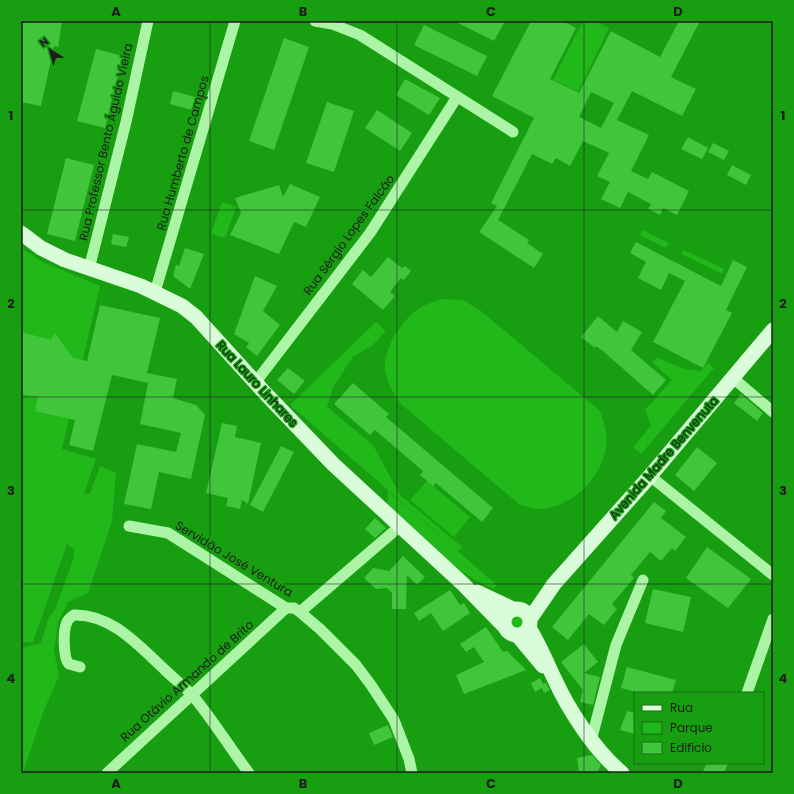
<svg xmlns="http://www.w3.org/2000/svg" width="794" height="794" viewBox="0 0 794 794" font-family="Poppins,sans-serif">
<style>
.green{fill:#21b919}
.building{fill:#41c53a;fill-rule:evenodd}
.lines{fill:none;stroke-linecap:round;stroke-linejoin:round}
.street{stroke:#acf5a7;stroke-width:11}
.secondary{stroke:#d9fdd8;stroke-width:15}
.grid{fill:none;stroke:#1d1d1d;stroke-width:1;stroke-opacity:0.55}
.labels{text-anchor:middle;stroke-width:3;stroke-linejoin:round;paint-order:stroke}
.street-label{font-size:12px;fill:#1d1d1d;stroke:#179e11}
.neatline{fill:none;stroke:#1d1d1d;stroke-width:1.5}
.grid-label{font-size:13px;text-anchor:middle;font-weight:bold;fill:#1d1d1d}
</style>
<rect width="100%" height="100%" fill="#179e11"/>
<path class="green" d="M 583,21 L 594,21 L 609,28 L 578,92 L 553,80 Z
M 222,202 L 236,207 L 225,238 L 211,234 Z
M 642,230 L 669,243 L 666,248 L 640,235 Z
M 21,248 L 43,262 L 100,286 L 62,449 L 96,459 L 84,494 L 90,494 L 100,466 L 116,473 L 112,521 L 88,593 L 68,602 L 58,622 L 54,650 L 59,676 L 44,710 L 23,773 L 21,773 L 21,648 L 41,643 L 49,617 L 55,610 L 74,557 L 74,549 L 67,544 L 33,642 L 21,642 Z
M 684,250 L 724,269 L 722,274 L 681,254 Z
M 440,299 L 463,300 L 481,311 L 600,411 C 604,423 608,435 606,447 C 601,480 571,508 538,509 C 532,509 526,506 520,505 L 401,404 C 394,394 387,383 385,371 C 382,350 403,318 420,308 C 426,304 433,302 440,299 Z
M 376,322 L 386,331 L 373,345 L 353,357 L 333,387 L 327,407 L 373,445 L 400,495 L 462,547 L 458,551 L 290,405 Z
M 658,358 L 684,369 L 701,371 L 708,363 L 714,368 L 641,454 L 633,447 L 651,426 L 645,410 L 672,380 L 652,362 Z
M 427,481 L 470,517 L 454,537 L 410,500 Z
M 388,491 L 497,585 L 493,589 C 452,570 420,540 387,510 Z
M508 622a8 8 0 1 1 16 0a8 8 0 1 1-16 0Z"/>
<path class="building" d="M 21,21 L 62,21 L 58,47 L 54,46 L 41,106 L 21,102 Z
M 454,21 L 505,21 L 494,41 Z
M 531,21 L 563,21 L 576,28 L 550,79 L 579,93 L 611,31 L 660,57 L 679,21 L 700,21 L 671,77 L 696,89 L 682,116 L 632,91 L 617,120 L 649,135 L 631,171 L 648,179 L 652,172 L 689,191 L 677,215 L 663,208 L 660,215 L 648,209 L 651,204 L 628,192 L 620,208 L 601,199 L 610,182 L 597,176 L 609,153 L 583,141 L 570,166 L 556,158 L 552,164 L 532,154 L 498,220 L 529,240 L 527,243 L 543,254 L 534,268 L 479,232 L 497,206 L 491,203 L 534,118 L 492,96 ZM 591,92 L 614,103 L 601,128 L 579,117 Z
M 424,25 L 487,56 L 477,76 L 414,45 Z
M 284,38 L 309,47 L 274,150 L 249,141 Z
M 96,49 L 123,56 L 105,128 L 77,121 Z
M 405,79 L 440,98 L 429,115 L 396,95 Z
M 173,91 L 199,98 L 196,111 L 170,104 Z
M 327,102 L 354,111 L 334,172 L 306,163 Z
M 377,110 L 412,133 L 400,151 L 365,128 Z
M 688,137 L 708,148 L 702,159 L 681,149 Z
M 713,143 L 729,151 L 724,160 L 708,152 Z
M 66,158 L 94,165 L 75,241 L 47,234 Z
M 732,165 L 751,175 L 746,185 L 727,175 Z
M 290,184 L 320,197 L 306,227 L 294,222 L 279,254 L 230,235 L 241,213 L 235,198 L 279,185 L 283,197 Z
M 113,234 L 129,237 L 126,247 L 111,244 Z
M 636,242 L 721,286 L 733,260 L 747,267 L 726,310 L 732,313 L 703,368 L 653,342 L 685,281 L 669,273 L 661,290 L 638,278 L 646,262 L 630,253 Z
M 185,248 L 204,254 L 190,289 L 173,276 L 176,265 L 179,266 Z
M 388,257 L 402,268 L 405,266 L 411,271 L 404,280 L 401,278 L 390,292 L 395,296 L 383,310 L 352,284 L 363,270 L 371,277 Z
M 255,276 L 277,286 L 263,311 L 280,325 L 257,356 L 246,347 L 249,343 L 234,334 Z
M 100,305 L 160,318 L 147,373 L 177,379 L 173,398 L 196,405 L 205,415 L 191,479 L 159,472 L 151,509 L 124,504 L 137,444 L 176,452 L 181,433 L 140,424 L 148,383 L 112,375 L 93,451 L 69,445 L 75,420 L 35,411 L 38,397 L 21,394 L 21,332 L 51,340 L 55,333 L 73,358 L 87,361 Z
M 598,316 L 617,332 L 623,321 L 642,332 L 631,350 L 666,380 L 653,395 L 604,352 L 596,346 L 595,348 L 581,337 Z
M 288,368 L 305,381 L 294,394 L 277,380 Z
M 353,383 L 389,414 L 386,417 L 493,508 L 482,522 L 436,483 L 433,486 L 420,475 L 423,471 L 375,430 L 370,435 L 334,404 Z
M 741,394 L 763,413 L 757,421 L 734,403 Z
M 222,423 L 237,426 L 235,437 L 261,443 L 248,504 L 242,500 L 240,509 L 226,506 L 228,498 L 206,493 Z
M 281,446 L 294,452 L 263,512 L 250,505 Z
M 697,447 L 717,463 L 694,491 L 675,475 Z
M 654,502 L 666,511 L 661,518 L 686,537 L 675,551 L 672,548 L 661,561 L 650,552 L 631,575 L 634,578 L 612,604 L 617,609 L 604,625 L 589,614 L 568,640 L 552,627 Z
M 375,518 L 386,528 L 375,538 L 365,529 Z
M 707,547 L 751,579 L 728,608 L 686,578 Z
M 403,556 L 425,577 L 417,585 L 407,575 L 406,609 L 392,609 L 392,593 L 387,588 L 376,589 L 364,578 L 373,568 L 389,571 Z
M 653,589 L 691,597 L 683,632 L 645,623 Z
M 450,590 L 460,605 L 464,603 L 470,613 L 443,631 L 431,613 L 419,621 L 414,613 Z
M 486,627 L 503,652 L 507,651 L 526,670 L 464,694 L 456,675 L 484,662 L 474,647 L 466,652 L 460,644 Z
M 584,644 L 598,662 L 584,673 L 600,677 L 593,705 L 580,702 L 583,690 L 561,662 Z
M 627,667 L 676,680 L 672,693 L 640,693 L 621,688 Z
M 540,678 L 543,684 L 546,683 L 550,690 L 544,693 L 542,688 L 535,692 L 531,683 Z
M 627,711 L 635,713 L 635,734 L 620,730 Z
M 388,725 L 393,737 L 374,745 L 369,733 Z
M 592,755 L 601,765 L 597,773 L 579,773 L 577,758 Z
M 707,763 L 728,763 L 724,773 L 702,773 Z"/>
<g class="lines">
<path class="street" d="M 315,21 L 332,24 L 360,35 L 513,132
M 89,269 L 126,122 L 148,21
M 155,292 L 235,21
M 733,378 L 773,412
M 255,383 L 370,233 L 457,97
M 650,476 L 773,575
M 129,526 L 168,533 L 286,608 L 294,608 L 300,612 L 320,629 L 356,665 L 371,685 L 394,720 L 409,759 L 412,773
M 300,612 L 399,527
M 80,667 L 69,664 C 63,658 63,630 67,622 C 68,619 71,617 74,615 C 111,614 138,645 164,669 C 173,678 184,686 193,696 C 213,720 230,748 249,773
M 747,693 L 773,619
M 591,741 L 616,645 L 643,580
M 107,773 L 286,608"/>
<path class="secondary" d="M 21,233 L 41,248 L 65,260 L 141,286 L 182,306 L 196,317 L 264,392 L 333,464 L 463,584 L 503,625
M 477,592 L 513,609
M504 622a13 13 0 1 1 26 0a13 13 0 1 1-26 0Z
M 530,619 L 554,584 L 650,476 L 773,330
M 529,628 C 539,644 546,661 554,678 C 568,709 595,751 622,773
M 518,636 L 543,666"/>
</g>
<path class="grid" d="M 210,21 L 210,773M 397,21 L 397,773M 584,21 L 584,773M 21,210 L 773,210M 21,397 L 773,397M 21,584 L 773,584"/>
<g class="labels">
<g class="street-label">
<text transform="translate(106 142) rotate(-77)" y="4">Rua Professor Bento Águido Vieira</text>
<text transform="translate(183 153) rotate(-74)" y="4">Rua Humberto de Campos</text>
<text transform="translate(349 235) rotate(-54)" y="4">Rua Sérgio Lopes Falcão</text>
<text transform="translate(257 384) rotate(47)" y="4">Rua Lauro Linhares</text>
<text transform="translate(664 458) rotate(-49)" y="4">Avenida Madre Benvenuta</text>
<text transform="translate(234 559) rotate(31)" y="4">Servidão José Ventura</text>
<text transform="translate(187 681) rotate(-42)" y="4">Rua Otávio Armando de Brito</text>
</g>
</g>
<rect width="794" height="794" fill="none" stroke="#179e11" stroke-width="44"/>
<rect x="634" y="692" width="130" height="72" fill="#179e11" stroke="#196a16"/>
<rect x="642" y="705" width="20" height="6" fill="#d9fdd8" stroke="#196a16"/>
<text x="670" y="712" font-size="12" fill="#1d1d1d">Rua</text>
<rect x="642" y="722" width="20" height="12" fill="#21b919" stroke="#196a16"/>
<text x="670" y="732" font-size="12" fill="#1d1d1d">Parque</text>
<rect x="642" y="742" width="20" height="12" fill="#41c53a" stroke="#196a16"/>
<text x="670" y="752" font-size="12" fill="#1d1d1d">Edifício</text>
<g transform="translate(50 50) rotate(323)" stroke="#179e11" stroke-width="3" paint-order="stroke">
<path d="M0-3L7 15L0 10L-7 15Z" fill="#1d1d1d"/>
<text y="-6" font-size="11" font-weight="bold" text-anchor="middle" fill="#1d1d1d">N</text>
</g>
<rect x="22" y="22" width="750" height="750" class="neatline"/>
<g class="grid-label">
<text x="116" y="16">A</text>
<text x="303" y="16">B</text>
<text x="491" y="16">C</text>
<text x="678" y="16">D</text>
<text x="11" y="120">1</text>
<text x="783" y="120">1</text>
<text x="11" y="308">2</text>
<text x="783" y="308">2</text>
<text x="11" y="495">3</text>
<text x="783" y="495">3</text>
<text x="11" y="683">4</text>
<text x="783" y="683">4</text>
<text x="116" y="788">A</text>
<text x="303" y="788">B</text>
<text x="491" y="788">C</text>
<text x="678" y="788">D</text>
</g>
</svg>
